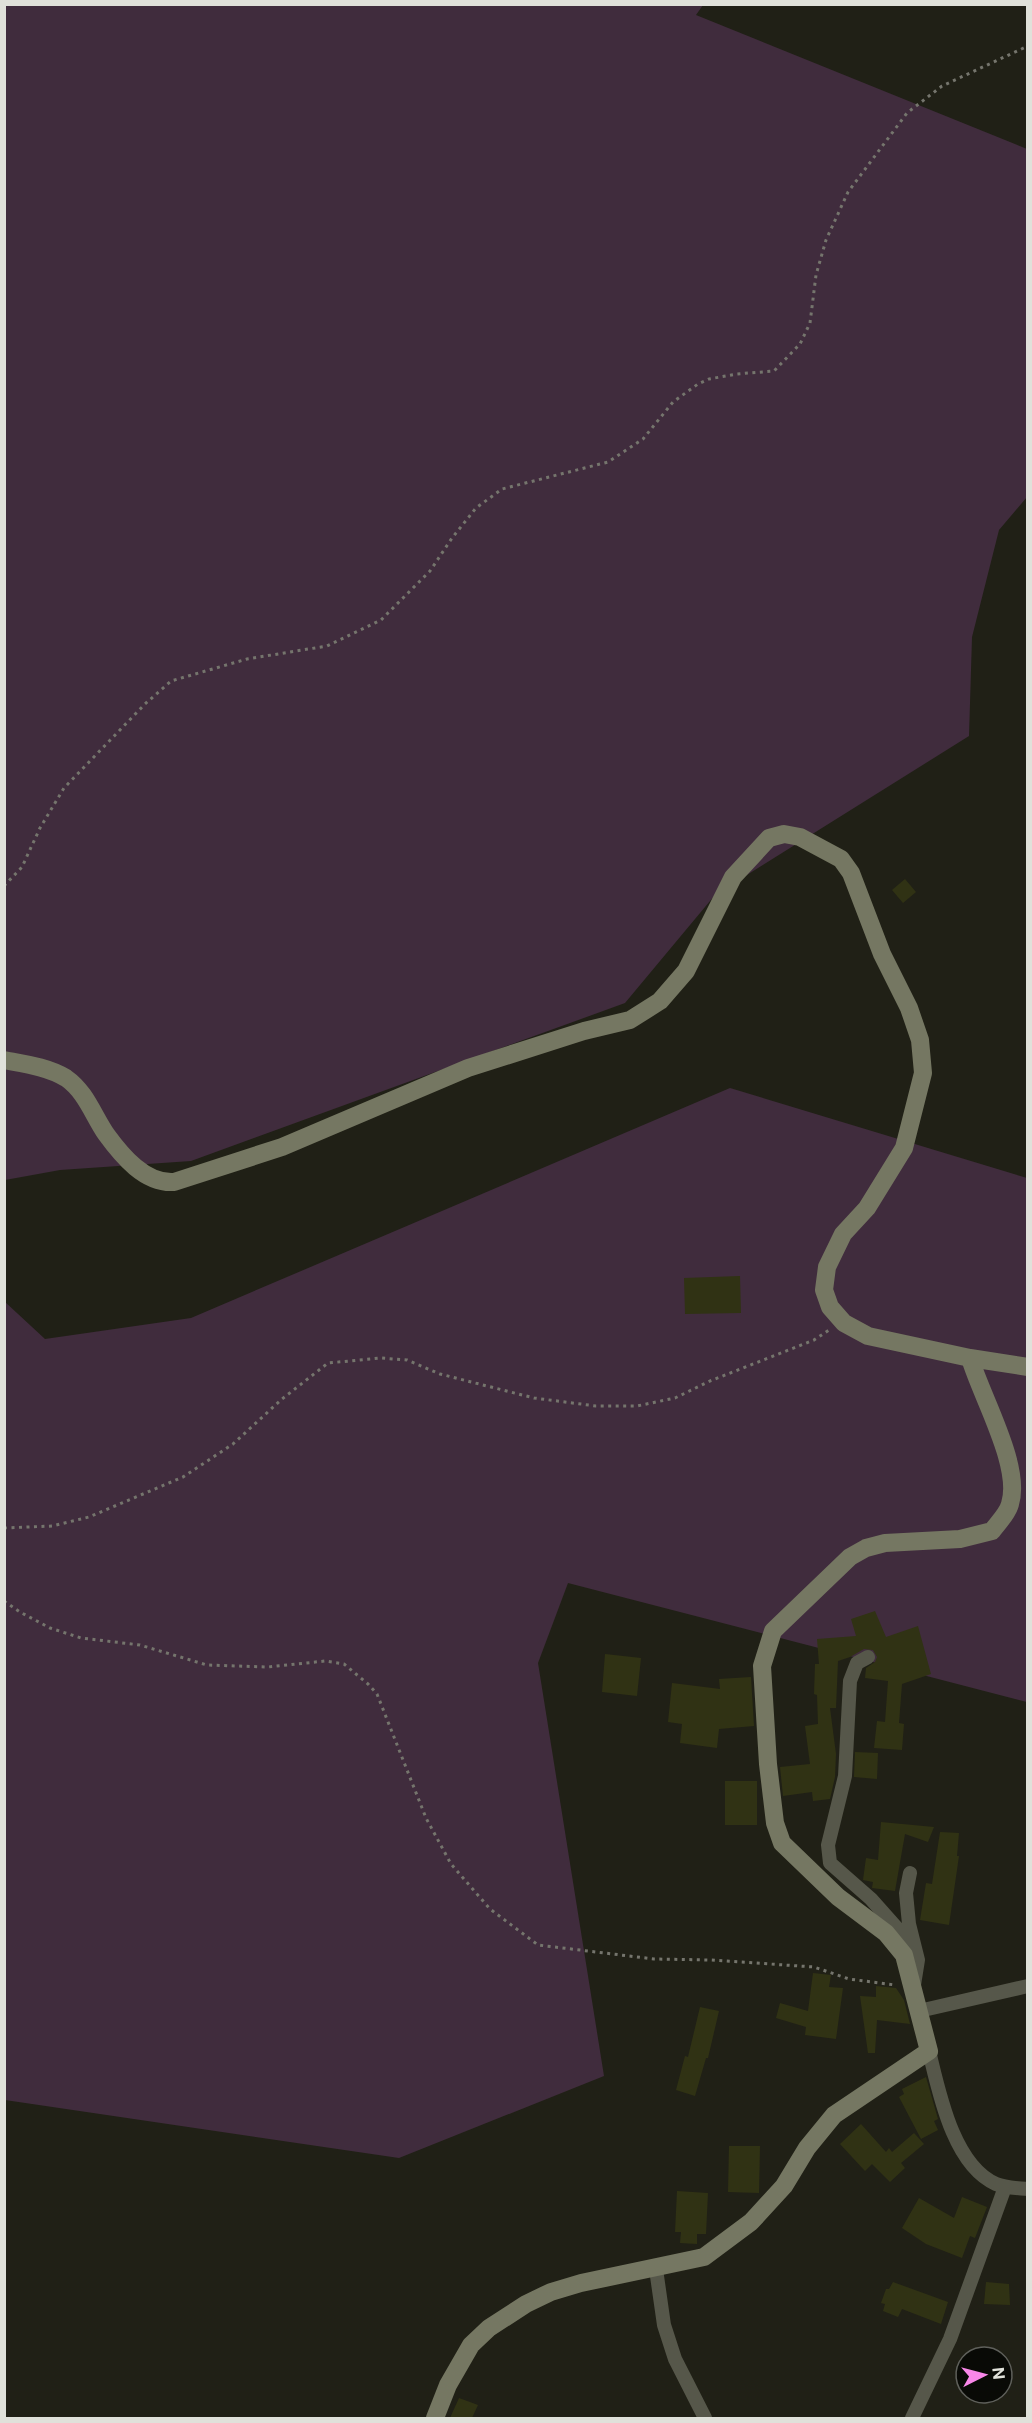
<svg xmlns="http://www.w3.org/2000/svg" width="1032" height="2423" viewBox="0 0 1032 2423" font-family="'Public Sans',sans-serif">
<style>
.green{fill:#402c3d}
.building{fill:#303214}
.lines{fill:none;stroke-linecap:round;stroke-linejoin:round}
.path{stroke:#75756d;stroke-width:3;stroke-dasharray:3 4.5;stroke-linecap:butt}
.street{stroke:#56574a;stroke-width:14}
.secondary{stroke:#757762;stroke-width:18}
</style>
<rect width="100%" height="100%" fill="#202016"/>
<path class="green" d="M 5,5 L 703,5 L 696,15 L 1027,149 L 1027,497 L 999,530 L 972,637 L 969,736 L 715,895 L 625,1003 L 191,1161 L 60,1170 L 5,1180 Z
M 730,1088 L 1027,1178 L 1027,1702 L 568,1583 L 538,1663 L 604,2076 L 399,2158 L 5,2100 L 4,1301 L 45,1339 L 191,1318 Z"/>
<path class="building" d="M 905,879 L 916,892 L 903,903 L 892,890 Z
M 740,1276 L 741,1313 L 685,1314 L 684,1278 Z
M 875,1611 L 886,1637 L 918,1626 L 931,1674 L 902,1684 L 899,1723 L 904,1724 L 902,1750 L 874,1748 L 877,1721 L 885,1722 L 888,1681 L 865,1678 L 866,1668 L 875,1662 L 877,1657 L 873,1650 L 864,1649 L 850,1657 L 838,1661 L 836,1708 L 830,1708 L 836,1754 L 835,1777 L 830,1799 L 813,1801 L 812,1792 L 783,1796 L 780,1767 L 810,1764 L 805,1726 L 818,1724 L 817,1695 L 814,1694 L 815,1664 L 819,1664 L 817,1639 L 856,1636 L 851,1619 Z
M 605,1654 L 641,1658 L 637,1696 L 602,1692 Z
M 751,1677 L 754,1726 L 719,1729 L 717,1748 L 680,1743 L 682,1724 L 668,1722 L 672,1683 L 720,1689 L 719,1679 Z
M 855,1752 L 878,1753 L 877,1779 L 854,1777 Z
M 725,1781 L 757,1781 L 757,1825 L 725,1825 Z
M 881,1822 L 934,1827 L 928,1842 L 905,1834 L 895,1891 L 872,1888 L 873,1882 L 863,1880 L 866,1858 L 878,1860 Z
M 940,1832 L 959,1833 L 957,1856 L 959,1856 L 949,1925 L 920,1920 L 926,1883 L 932,1884 Z
M 813,1973 L 831,1975 L 829,1987 L 843,1988 L 836,2039 L 805,2035 L 806,2027 L 776,2018 L 780,2003 L 808,2011 Z
M 876,1986 L 896,1988 L 904,2000 L 910,2024 L 877,2020 L 875,2053 L 868,2053 L 860,1996 L 876,1997 Z
M 700,2007 L 719,2011 L 708,2058 L 706,2058 L 695,2096 L 676,2090 L 685,2056 L 688,2057 Z
M 926,2077 L 938,2119 L 934,2121 L 938,2130 L 921,2139 L 899,2097 L 904,2094 L 902,2089 Z
M 861,2124 L 886,2152 L 889,2148 L 892,2152 L 914,2133 L 924,2144 L 901,2163 L 905,2168 L 890,2182 L 872,2164 L 865,2171 L 840,2144 Z
M 729,2146 L 760,2146 L 759,2193 L 728,2192 Z
M 677,2191 L 708,2193 L 706,2234 L 697,2234 L 697,2244 L 680,2243 L 681,2232 L 675,2232 Z
M 962,2197 L 987,2207 L 975,2238 L 970,2236 L 962,2258 L 926,2244 L 902,2228 L 919,2198 L 954,2218 Z
M 893,2282 L 948,2302 L 941,2324 L 902,2309 L 898,2317 L 883,2311 L 885,2304 L 881,2303 L 886,2289 L 889,2289 Z
M 986,2282 L 1009,2284 L 1010,2305 L 984,2304 Z
M 459,2398 L 478,2405 L 472,2418 L 450,2418 Z"/>
<g class="lines">
<path class="path" d="M 4,886 L 22,867 L 40,828 L 64,788 L 145,704 L 171,681 L 247,659 L 327,646 L 381,620 L 430,571 L 452,538 L 476,508 L 502,489 L 608,462 L 643,439 L 673,402 L 698,384 L 709,379 L 737,374 L 774,371 L 800,344 L 810,323 L 816,275 L 826,240 L 848,192 L 907,113 L 942,86 L 1028,46
M 4,1528 L 52,1526 L 89,1517 L 183,1477 L 233,1444 L 282,1399 L 328,1363 L 381,1358 L 407,1360 L 440,1374 L 534,1398 L 596,1406 L 637,1406 L 675,1398 L 710,1381 L 814,1340 L 829,1330
M 4,1601 L 20,1612 L 50,1628 L 81,1638 L 140,1645 L 207,1665 L 268,1667 L 325,1661 L 344,1664 L 368,1684 L 377,1694 L 426,1818 L 451,1864 L 490,1909 L 538,1945 L 654,1959 L 711,1960 L 814,1967 L 849,1979 L 895,1985"/>
<path class="street" d="M 868,1657 L 857,1663 L 850,1681 L 845,1776 L 828,1845 L 830,1863 L 871,1899 L 903,1935 L 902,1953
M 910,1873 L 906,1893 L 909,1924 L 918,1960 L 914,1985
M 919,2011 L 1028,1986
M 929,2051 C 939,2092 953,2165 996,2184 C 1005,2188 1017,2188 1028,2189
M 656,2269 L 664,2325 L 675,2359 L 705,2418
M 912,2418 L 950,2339 L 1005,2187"/>
<path class="secondary" d="M 4,1060 C 25,1064 48,1067 66,1078 C 86,1092 93,1115 106,1134 C 122,1156 145,1184 174,1182 L 282,1147 L 468,1068 L 584,1031 L 630,1020 L 660,1001 L 686,971 L 733,877 L 769,838 L 784,834 L 800,837 L 841,859 L 851,873 L 882,954 L 909,1008 L 920,1040 L 923,1073 L 904,1148 L 867,1208 L 843,1234 L 827,1267 L 824,1290 L 830,1307 L 844,1323 L 868,1336 L 970,1358 L 1028,1367
M 435,2418 L 448,2385 L 471,2345 L 489,2328 L 526,2304 L 551,2292 L 581,2283 L 704,2257 L 751,2222 L 784,2186 L 807,2148 L 834,2115 L 929,2051 L 904,1955 L 886,1933 L 838,1897 L 782,1843 L 775,1823 L 768,1764 L 762,1666 L 773,1631 L 850,1557 L 866,1548 L 885,1543 L 960,1539 L 992,1531 C 998,1523 1008,1513 1010,1504 C 1022,1466 981,1396 970,1358"/>
</g>
<rect width="1032" height="2423" fill="none" stroke="#e0e1da" stroke-width="12"/>
<g transform="translate(984 2375) rotate(84)"><circle r="28" fill="#090a06" stroke="#5f605b" stroke-width="1.5"/>
<path d="M0-4.5L10 22L0 15L-10 22Z" fill="#f987e9"/>
<text y="-9" font-size="16" font-weight="bold" text-anchor="middle" fill="#e0e1da">N</text>
</g>
</svg>
